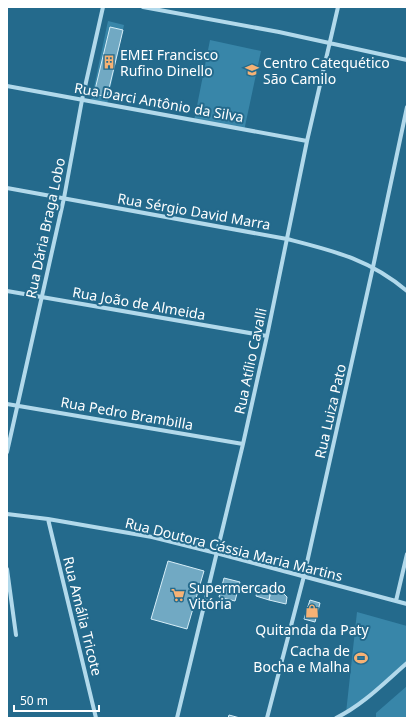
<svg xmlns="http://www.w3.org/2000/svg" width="414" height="725" font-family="'Noto Sans',sans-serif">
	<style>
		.green { fill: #3886a9 }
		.building { fill: #71a9c3; stroke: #d7eef8 }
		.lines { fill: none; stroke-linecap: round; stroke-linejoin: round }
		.street { stroke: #b2d9eb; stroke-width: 4 }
		.labels { text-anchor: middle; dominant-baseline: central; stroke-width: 4; stroke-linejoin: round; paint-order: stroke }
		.poi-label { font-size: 14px; fill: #fff; stroke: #246a8c; text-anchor: start }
		.street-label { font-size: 14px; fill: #fff; stroke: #246a8c }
	</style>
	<rect width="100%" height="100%" fill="#246a8c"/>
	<!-- green -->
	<path class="green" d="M108,21L124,25L107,104L91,101Z
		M210,40L261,51L244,131L194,121Z
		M357,612L407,626V661L363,700L346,713Z
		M407,686V718H376V713Z"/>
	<!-- building -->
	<path class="building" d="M110,27L123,30L107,97L94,94Z
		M187,537L198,539L196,547L185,545Z
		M168,561L204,571L187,629L151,619Z
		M224,578L240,582L235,601L219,597Z
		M258,587L271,590L269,600L256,596Z
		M271,590L284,594L287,597L286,604L269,600Z
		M310,600L320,603L315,622L304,619Z
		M229,715L240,718H228Z"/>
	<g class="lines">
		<!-- street -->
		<path class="street" d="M143,7L279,32L407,60
			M7,86L307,141
			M7,188L287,239C334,251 369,259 407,291
			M7,291L267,336
			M7,404L243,444
			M7,452L64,198L82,100L103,7
			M7,514L48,519L152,537L216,553L407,604
			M48,519L96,718
			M7,569L16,635
			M396,601L407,554
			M177,718L243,444L267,336L307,141L338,7
			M267,718L304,576L373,267L407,107
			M336,718C363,705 385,682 407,663"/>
	</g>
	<!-- icons -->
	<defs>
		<g id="building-bare" transform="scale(1.08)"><path d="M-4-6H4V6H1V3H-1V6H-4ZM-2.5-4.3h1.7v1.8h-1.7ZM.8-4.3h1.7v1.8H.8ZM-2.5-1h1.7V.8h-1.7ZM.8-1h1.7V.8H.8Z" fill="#f6b275" stroke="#246a8c" stroke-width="2.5" paint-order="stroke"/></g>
		<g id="school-bare" transform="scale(1.08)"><path d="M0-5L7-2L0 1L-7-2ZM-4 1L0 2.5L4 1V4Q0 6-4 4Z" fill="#f6b275" stroke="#246a8c" stroke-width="2.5" paint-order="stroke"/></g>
		<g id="supermarket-bare" transform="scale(1.08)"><path d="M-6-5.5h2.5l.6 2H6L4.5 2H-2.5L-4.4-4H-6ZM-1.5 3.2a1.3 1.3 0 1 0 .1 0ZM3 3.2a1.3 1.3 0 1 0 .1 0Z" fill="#f6b275" stroke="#246a8c" stroke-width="2.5" paint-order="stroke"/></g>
		<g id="shop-bare" transform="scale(1.08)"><path d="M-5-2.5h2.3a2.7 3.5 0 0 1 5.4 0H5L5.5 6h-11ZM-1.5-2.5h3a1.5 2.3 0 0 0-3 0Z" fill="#f6b275" stroke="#246a8c" stroke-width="2.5" paint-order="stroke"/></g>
		<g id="stadium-bare" transform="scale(1.08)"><path d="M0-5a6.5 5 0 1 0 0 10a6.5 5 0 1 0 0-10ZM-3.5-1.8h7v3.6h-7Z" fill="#f6b275" stroke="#246a8c" stroke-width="2.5" paint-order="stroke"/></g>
	</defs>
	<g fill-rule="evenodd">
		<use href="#building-bare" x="109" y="62"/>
		<use href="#school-bare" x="252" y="70"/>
		<use href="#supermarket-bare" x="178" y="595"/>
		<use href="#shop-bare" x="312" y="611"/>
		<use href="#stadium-bare" x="361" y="658"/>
	</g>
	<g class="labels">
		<!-- poi labels -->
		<g class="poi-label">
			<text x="120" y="54">EMEI Francisco<tspan x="120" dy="16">Rufino Dinello</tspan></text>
			<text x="263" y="62">Centro Catequético<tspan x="263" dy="16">São Camilo</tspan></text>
			<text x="189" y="587">Supermercado<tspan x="189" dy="16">Vitória</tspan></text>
			<text x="312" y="629" text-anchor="middle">Quitanda da Paty</text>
			<text x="350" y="650" text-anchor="end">Cacha de<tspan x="350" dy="16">Bocha e Malha</tspan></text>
		</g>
		<!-- street labels -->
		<g class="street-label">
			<text transform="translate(159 102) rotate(10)">Rua Darci Antônio da Silva</text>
			<text transform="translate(194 211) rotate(10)">Rua Sérgio David Marra</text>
			<text transform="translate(45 228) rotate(-78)">Rua Dária Braga Lobo</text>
			<text transform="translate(139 303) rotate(10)">Rua João de Almeida</text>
			<text transform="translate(250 361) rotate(-78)">Rua Atílio Cavalli</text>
			<text transform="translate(330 411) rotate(-77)">Rua Luiza Pato</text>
			<text transform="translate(127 413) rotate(10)">Rua Pedro Brambilla</text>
			<text transform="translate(234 549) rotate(14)">Rua Doutora Cássia Maria Martins</text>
			<text transform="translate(83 616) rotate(76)">Rua Amália Tricote</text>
		</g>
	</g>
	<!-- border -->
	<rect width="414" height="725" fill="none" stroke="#ffffff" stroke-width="16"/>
	<!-- scale -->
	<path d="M14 705v6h85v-6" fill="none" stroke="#ffffff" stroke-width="2"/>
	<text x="20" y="705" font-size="12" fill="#ffffff" stroke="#246a8c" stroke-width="3" paint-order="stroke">50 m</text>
</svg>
